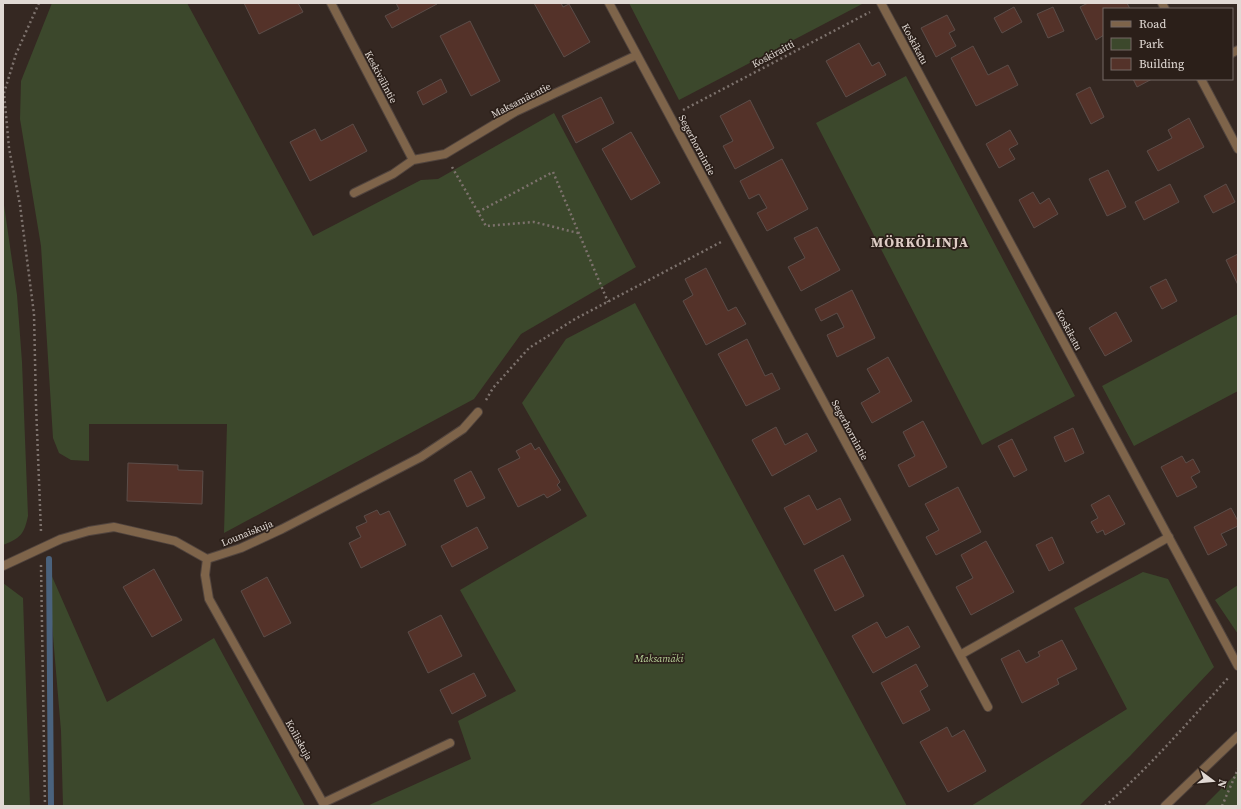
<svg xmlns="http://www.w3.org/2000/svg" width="1241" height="809" font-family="'Source Serif 4',serif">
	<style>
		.green { fill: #3c482c }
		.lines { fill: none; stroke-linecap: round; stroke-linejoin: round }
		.stream { stroke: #4a627d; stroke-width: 6 }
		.building { fill: #543229; stroke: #5c4d49 }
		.minor-casing { stroke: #51443e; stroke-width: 10 }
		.tertiary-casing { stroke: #51443e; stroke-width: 10 }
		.path { stroke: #7d726d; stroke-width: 2.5; stroke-dasharray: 2 3; stroke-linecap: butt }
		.minor { stroke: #7e644a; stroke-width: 8 }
		.tertiary { stroke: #7e644a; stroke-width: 8 }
		.labels { text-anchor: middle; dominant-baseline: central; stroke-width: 3.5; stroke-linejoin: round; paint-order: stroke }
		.street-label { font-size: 10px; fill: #e1d9d4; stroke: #2b1f19 }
		.park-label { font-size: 10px; font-style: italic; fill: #bbd59b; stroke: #2b1f19 }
		.district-label { font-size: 14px; font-weight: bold; letter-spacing: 1px; fill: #decdc5; stroke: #2b1f19 }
	</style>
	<rect width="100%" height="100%" fill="#352822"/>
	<!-- green -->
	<path class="green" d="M52,3H187L313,236L421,180L438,179L554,113L636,267L521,334L474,399L224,533L227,424H89V461L71,460L59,453L53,438L41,246L20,119L21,81Z
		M629,3H864L679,100Z
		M906,76L1075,396L982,445L816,123Z
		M3,198L17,295L22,362L28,516C24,534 21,538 3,545Z
		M635,303L907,806H367L471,759L458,721L516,691L460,590L587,516L522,403L566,339Z
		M1238,314V391L1134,446L1102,386Z
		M47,565L107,702L214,638L305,806H63L61,731Z
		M1143,572L1168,579L1214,667L1130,756L1079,806H971L1127,709L1074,608Z
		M3,583L23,598L30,806H3Z
		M1238,585V634L1215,600Z
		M1238,772V806H1204Z"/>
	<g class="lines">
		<!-- stream -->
		<path class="stream" d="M49,559L51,806"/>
	</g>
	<!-- building -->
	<path class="building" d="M244,3H298L303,12L259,34Z
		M396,3H437V4L392,28L385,16L399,9Z
		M534,3H561L563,7L569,4L590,42L564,57Z
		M1088,3H1127L1130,9H1104V35L1096,40L1080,7Z
		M1014,7L1022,22L1002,33L994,18Z
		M1053,7L1064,31L1048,38L1037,14Z
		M947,15L955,30L949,33L956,46L936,57L921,28Z
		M470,21L500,81L471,96L440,36Z
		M859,43L872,66L879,62L886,75L846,97L826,61Z
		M973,46L988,75L1008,65L1018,85L976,106L951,58Z
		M441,79L447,92L423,105L417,92Z
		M1133,79H1152L1137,87Z
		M1090,87L1104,117L1091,124L1076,94Z
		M601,97L614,123L576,143L562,116Z
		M750,100L774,148L735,169L723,146L733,141L720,116Z
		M1189,118L1204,147L1158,171L1147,151L1172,138L1168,130Z
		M353,124L367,151L310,181L290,142L315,129L321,141Z
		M1010,130L1018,144L1009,149L1015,159L999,168L986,144Z
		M631,132L660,183L631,200L602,149Z
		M782,159L808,209L767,231L757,213L767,208L759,194L749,199L740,181Z
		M1108,170L1126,207L1107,216L1089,179Z
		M1170,184L1179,202L1144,220L1135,202Z
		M1226,184L1235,202L1213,213L1204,196Z
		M1033,192L1040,204L1049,198L1058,214L1034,228L1019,200Z
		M817,227L840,270L801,291L788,267L805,258L794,238Z
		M1238,254V285L1226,260Z
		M706,268L728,311L736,307L746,324L706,345L683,301L693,295L685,279Z
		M1166,279L1177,301L1162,309L1150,287Z
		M852,290L875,338L837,357L827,335L844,327L837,313L821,321L815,309Z
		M1116,312L1132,341L1105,356L1089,328Z
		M747,339L765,376L772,373L780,389L746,406L718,354Z
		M888,357L912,401L872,423L861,403L880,392L867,369Z
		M923,421L947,467L909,487L898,465L915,456L903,432Z
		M776,427L785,445L807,433L817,451L772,476L752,440Z
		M1073,428L1084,453L1065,462L1054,437Z
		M1012,439L1027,470L1014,477L998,446Z
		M531,443L535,450L539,447L560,482L557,485L561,490L547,498L544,494L518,507L498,469L520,458L516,451Z
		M1182,456L1186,463L1193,459L1200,472L1191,477L1197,487L1177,497L1161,467Z
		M128,463L178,465V470L203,471L202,504L127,501Z
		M471,471L485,498L467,507L454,480Z
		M958,487L981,532L936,555L926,537L939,530L925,504Z
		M809,495L817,510L840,498L851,520L804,545L784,508Z
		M1109,495L1125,524L1105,535L1103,530L1097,533L1091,522L1098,518L1091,505Z
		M1231,508L1238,521V526L1221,534L1227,545L1208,555L1194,527Z
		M377,510L380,515L389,511L406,545L361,568L349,543L361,537L356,527L367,522L364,516Z
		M477,527L488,548L452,567L441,546Z
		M1052,537L1064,563L1049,571L1036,545Z
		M986,541L1014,592L971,615L956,587L973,578L961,555Z
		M843,555L864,596L835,611L814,570Z
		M154,569L182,620L152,637L123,587Z
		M267,577L291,623L264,637L241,591Z
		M441,615L462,656L428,673L408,632Z
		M877,622L886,638L908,626L920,647L873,673L852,636Z
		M1062,640L1077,669L1057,679L1059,684L1022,703L1001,659L1019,650L1026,663L1040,656L1038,652Z
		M916,664L928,686L920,691L930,710L903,724L881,683Z
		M474,673L486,696L452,714L440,690Z
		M947,727L952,737L964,730L986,771L948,792L920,742Z"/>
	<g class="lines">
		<!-- minor casing -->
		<g class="minor-casing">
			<path id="minor" d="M331,3L413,160
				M609,3L960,655L1169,537
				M881,3L1238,666
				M1162,3L1165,9
				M1232,53L1238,50
				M1201,79L1238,149
				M354,193L393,174L413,160L445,154L515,112L637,55
				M207,559L205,575L209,599L323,803L450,743
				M3,566L61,539L89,531L114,527L175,541L207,559L241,548L282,529L421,457L463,429L478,412
				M960,655L988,707"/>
		</g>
		<!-- tertiary casing -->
		<g class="tertiary-casing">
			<path id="tertiary" d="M1165,806L1238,736"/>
		</g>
		<!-- path -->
		<path class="path" d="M39,3L16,54L4,93L9,148L20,205L34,314L36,405L41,532
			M683,110L870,12
			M452,167L486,226L534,222L578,233
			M478,212L553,172L608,302
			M486,400L493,388L529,348L575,319L721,242
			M41,565L45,806
			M1105,806C1150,767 1189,721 1229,677
			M1222,806L1238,769"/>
		<!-- minor -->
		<use href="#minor" class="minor"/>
		<!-- tertiary -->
		<use href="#tertiary" class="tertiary"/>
	</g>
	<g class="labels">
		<!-- street labels -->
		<g class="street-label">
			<text transform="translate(915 44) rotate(62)">Koskikatu</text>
			<text transform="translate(773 54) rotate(-28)">Koskiraitti</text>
			<text transform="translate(381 77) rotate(62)">Keskivälintie</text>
			<text transform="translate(521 100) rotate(-27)">Maksamäentie</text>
			<text transform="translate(697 145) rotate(62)">Segerhornintie</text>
			<text transform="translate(1069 330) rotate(62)">Koskikatu</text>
			<text transform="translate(850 430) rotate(62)">Segerhornintie</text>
			<text transform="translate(247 533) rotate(-22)">Lounaiskuja</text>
			<text transform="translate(299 740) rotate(61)">Koiliskuja</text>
		</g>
		<!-- park labels -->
		<g class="park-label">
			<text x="659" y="658">Maksamäki</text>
		</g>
		<!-- district labels -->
		<g class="district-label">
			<text x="920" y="242">MÖRKÖLINJA</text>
		</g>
	</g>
	<!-- border -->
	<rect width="1241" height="809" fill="none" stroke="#e1d9d4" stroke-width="8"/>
	<!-- legend -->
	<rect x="1103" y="8" width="130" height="72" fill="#2b1f19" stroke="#746964"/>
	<rect x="1111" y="21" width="20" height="6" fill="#7e644a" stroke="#746964"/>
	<text x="1139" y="28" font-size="12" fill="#e1d9d4">Road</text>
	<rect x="1111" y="38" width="20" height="12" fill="#3c482c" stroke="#746964"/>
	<text x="1139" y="48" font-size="12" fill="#e1d9d4">Park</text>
	<rect x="1111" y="58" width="20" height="12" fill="#543229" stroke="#746964"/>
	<text x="1139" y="68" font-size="12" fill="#e1d9d4">Building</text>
	<!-- north arrow -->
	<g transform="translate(1213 781) rotate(106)" stroke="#2b1f19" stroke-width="3" paint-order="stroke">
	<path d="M0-3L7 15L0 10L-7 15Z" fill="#e1d9d4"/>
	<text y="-6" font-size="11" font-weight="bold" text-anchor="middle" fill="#e1d9d4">N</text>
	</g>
</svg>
